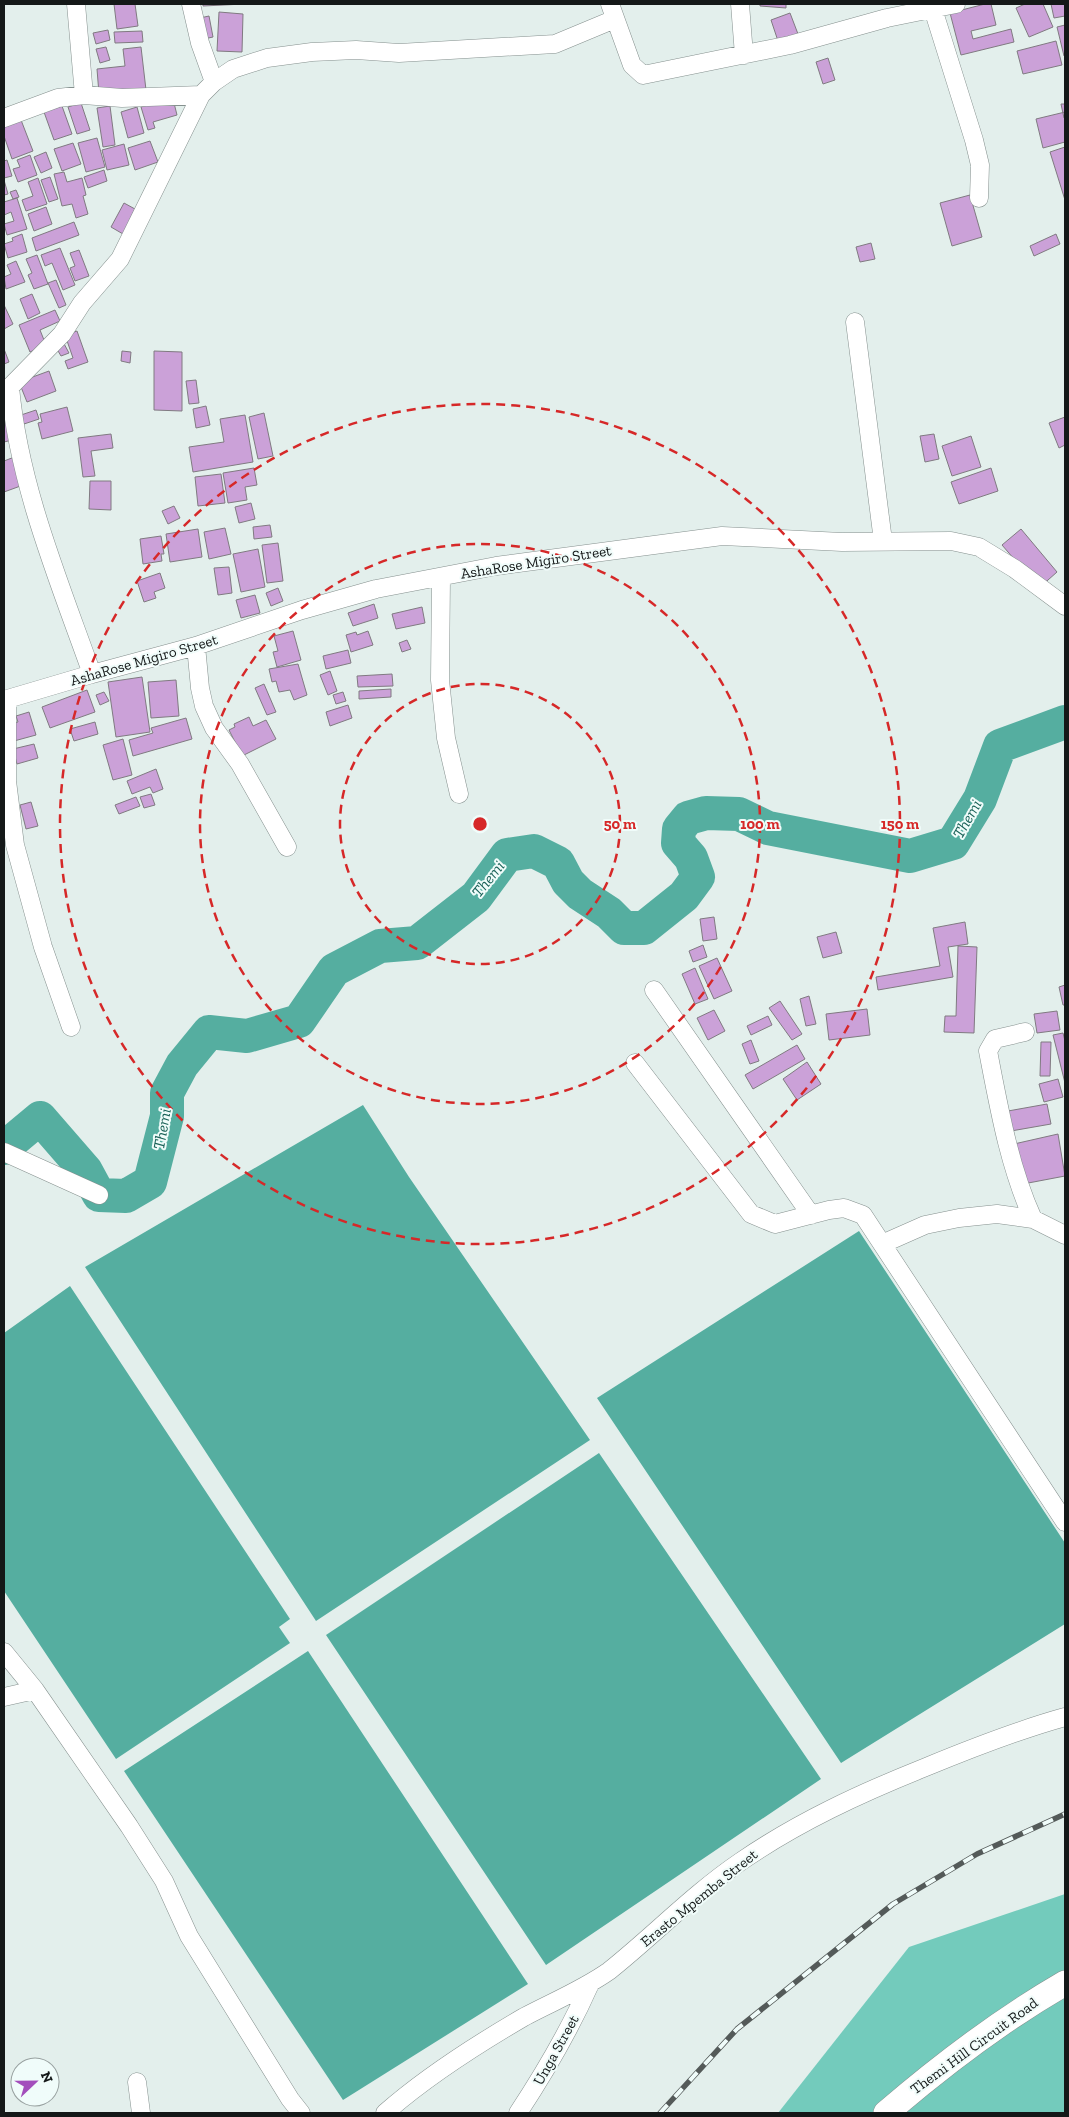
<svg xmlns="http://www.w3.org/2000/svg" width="1069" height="2117" font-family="'Zilla Slab',serif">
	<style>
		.forest { fill: #73cbbc }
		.water { fill: #55aea0 }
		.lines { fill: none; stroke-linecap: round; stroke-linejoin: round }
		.river { stroke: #55aea0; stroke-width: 34 }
		.building { fill: #cba1d8; stroke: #807a81 }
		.street-casing { stroke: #85908e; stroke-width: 19 }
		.secondary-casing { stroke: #85908e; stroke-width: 26 }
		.street { stroke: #fff; stroke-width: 18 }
		.secondary { stroke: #fff; stroke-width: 25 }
		.rail-casing { stroke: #545a59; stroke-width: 5.5 }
		.rail { stroke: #f0fcfa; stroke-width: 4; stroke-dasharray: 11; stroke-linecap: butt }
		.ring { fill: none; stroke: #d62828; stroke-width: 2.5; stroke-dasharray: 9 6 }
		.labels { text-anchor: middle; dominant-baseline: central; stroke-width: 4; stroke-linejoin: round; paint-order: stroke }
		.street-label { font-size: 15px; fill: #141818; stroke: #f0fcfa }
		.water-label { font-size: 16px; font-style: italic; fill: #1a6258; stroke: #f0fcfa }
		.centre { fill: #d62828; stroke: #f0fcfa; stroke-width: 2.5 }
		.ring-label { font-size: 15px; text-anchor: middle; font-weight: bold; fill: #d62828; stroke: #f0fcfa; stroke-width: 4; stroke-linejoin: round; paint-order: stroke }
	</style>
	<rect width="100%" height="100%" fill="#e3efec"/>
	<!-- forest -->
	<path class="forest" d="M1065,1894V2113H778L909,1947Z"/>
	<!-- water -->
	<path class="water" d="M363,1105L409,1177L590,1440L316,1621L85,1267Z
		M859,1231L1065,1543V1624L841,1763L597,1398Z
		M70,1286L290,1619L279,1627L290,1643L116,1759L4,1591V1333Z
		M599,1453L821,1779L546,1965L326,1635Z
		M308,1651L528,1984L343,2100L124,1771Z"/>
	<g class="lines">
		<!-- river -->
		<path class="river" d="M4,1148L40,1118L86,1171L99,1195L126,1196L150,1182L167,1116V1093L182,1065L209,1032L247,1036L299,1021L334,970L380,946L417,943L476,897L507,855L534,851L558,863L568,882L580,894L609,913L624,928H644L684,896L698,877L691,858L678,843L679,829L688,818L706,813L739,814L768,828L910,856L953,843L980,799L1000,746L1065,722"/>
	</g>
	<!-- building -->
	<path class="building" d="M114,4H135L138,26L117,29Z
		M203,4H244L203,6Z
		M760,4H786V8L760,6Z
		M985,4H991L996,25L971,31L973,39L1011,29L1014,42L961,55L950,13Z
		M1025,4H1043L1053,27L1029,37L1016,8Z
		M1051,4H1065V16L1054,18Z
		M219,12L243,14L242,52L217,51Z
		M790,13L798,34L778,41L771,20Z
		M209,16L213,37L204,39L200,18Z
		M1065,25V56H1064L1057,27Z
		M108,30L110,40L96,44L93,33Z
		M142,31L143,42L115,43L114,32Z
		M1056,41L1062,65L1023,74L1017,51Z
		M106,47L110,60L100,63L96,49Z
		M141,47L146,90L99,94L97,69L125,66L123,49Z
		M828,58L835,80L823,84L816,62Z
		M166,100L167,105L174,103L177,115L153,122L155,128L148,130L141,107Z
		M81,103L90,130L77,134L68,107Z
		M1061,104H1065V118H1064Z
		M62,106L72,134L54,140L44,112Z
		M110,106L115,145L103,147L97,108Z
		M137,107L144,133L128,138L121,112Z
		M1065,112V142L1043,148L1036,119Z
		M21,120L33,151L12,159L4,136V126Z
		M97,138L105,167L86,172L78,143Z
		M150,141L158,162L135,170L128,148Z
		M73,143L81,164L62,171L54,149Z
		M124,144L129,165L107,170L102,150Z
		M1065,147V200L1050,152Z
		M46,152L52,168L41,173L34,157Z
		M30,155L37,175L18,182L13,169L20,167L17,160Z
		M7,160L12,176L4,178V161Z
		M104,170L107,181L88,188L84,177Z
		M64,172L67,182L82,178L86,195L83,196L88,214L76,218L72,204L62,206L54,174Z
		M50,177L58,199L49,202L41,180Z
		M38,178L47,204L26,211L22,200L33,196L28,182Z
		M4,180L8,194L4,195Z
		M16,190L19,197L13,199L10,192Z
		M970,195L982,237L952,246L940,203Z
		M17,198L27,229L7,235L4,224L14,221L11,212L4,215V202Z
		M124,203L135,209L123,234L111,227Z
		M46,207L52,224L34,231L28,214Z
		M74,222L79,235L36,251L32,238Z
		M22,234L27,252L8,258L4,244L13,241L12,238Z
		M1056,234L1060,244L1034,256L1030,246Z
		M871,243L875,259L860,262L856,247Z
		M60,248L75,285L63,290L52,263L45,266L41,255Z
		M79,250L89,276L75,281L70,268L75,266L70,253Z
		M37,255L48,284L34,289L28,275L32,273L26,259Z
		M16,261L25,282L6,289L4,277L11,274L7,265Z
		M56,280L66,305L59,308L48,283Z
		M32,294L40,313L28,319L20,299Z
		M4,305L13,324L4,329Z
		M55,310L60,321L40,330L46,345L30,352L19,325Z
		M77,331L88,362L68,369L65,361L73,358L65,335Z
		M62,340L69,353L61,356L54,344Z
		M4,349L9,362L4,364Z
		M122,351L131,352L130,363L121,361Z
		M154,351L182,352V411L154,410Z
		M49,371L56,391L27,402L19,382Z
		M196,380L199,403L189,404L186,381Z
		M4,399L16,439L4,442Z
		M206,406L210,425L196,428L193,409Z
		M67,407L73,431L42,439L38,423L42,422L40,414Z
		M36,410L39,419L24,424L21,415Z
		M264,413L273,456L258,459L249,417Z
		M245,415L253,462L193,472L189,447L224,442L220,419Z
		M1065,417V445L1059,448L1049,423Z
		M111,434L113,448L91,451L95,476L83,477L78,438Z
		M934,434L939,459L925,462L920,436Z
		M971,436L981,467L952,476L942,446Z
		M17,456L26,484L4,492V461Z
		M254,468L257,485L245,487L247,500L228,503L223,473Z
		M991,468L998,491L959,504L951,482Z
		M221,474L225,503L198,506L195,477Z
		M90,481H111V510L89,509Z
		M251,503L255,519L239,523L235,507Z
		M174,506L180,518L168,524L162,511Z
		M270,525L272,537L254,539L253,527Z
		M225,528L231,554L209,559L204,532Z
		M198,529L202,557L170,562L166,534Z
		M1021,529L1057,572L1039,588L1002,545Z
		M161,536L164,554H161L162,561L143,564L140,539Z
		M278,543L283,581L267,583L262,545Z
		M258,549L265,587L241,592L233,554Z
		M229,567L232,593L218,595L214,568Z
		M160,573L165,588L154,592L156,598L144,602L137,581Z
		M278,588L283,601L271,606L266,593Z
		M255,595L260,613L241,618L236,600Z
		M374,604L378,618L353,626L348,613Z
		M422,607L425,623L396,629L392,614Z
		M293,631L301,660L277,667L273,652L278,651L274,636Z
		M368,631L373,645L351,652L346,635L356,632L357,635Z
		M407,640L411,649L402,652L399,643Z
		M348,650L351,663L326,669L323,656Z
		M298,664L307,695L294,700L290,690L279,692L276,681L272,682L269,669Z
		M330,671L337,691L328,695L320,675Z
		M392,674L393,686L358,687L357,676Z
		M142,677L150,732L116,737L108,682Z
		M176,680L179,716L151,718L148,682Z
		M264,684L276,712L267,715L255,688Z
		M391,689V697L359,699V691Z
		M87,690L95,712L50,728L42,707Z
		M104,692L109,701L100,705L96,695Z
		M343,692L346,701L336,704L333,695Z
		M348,705L352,718L330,726L326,712Z
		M29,712L36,735L14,741L9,724L18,722L16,716Z
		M249,717L253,726L266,720L276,739L242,756L229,730L235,727L234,724Z
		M186,718L192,739L133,756L129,740L153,733L151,728Z
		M95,722L98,734L74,741L70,729Z
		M123,739L132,775L113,780L103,745Z
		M34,744L38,758L17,764L13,749Z
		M156,769L163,789L153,793L150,787L132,794L127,781Z
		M151,794L155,805L144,808L140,797Z
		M136,797L140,806L119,814L115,805Z
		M31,802L38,826L26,829L20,805Z
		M714,917L717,939L703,941L700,919Z
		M965,922L968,944L948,947L953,977L878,990L876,977L940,966L933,928Z
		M836,932L842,953L823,958L817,937Z
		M703,945L707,957L693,962L689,951Z
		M958,946L977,947L974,1033L944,1032L945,1016H956Z
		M717,958L732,991L714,999L699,966Z
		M695,968L708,999L695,1004L682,974Z
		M1065,985V1005H1063L1059,987Z
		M809,996L816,1024L806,1026L800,999Z
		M780,1001L802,1034L792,1040L769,1008Z
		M867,1009L870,1035L829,1040L826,1014Z
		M714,1010L725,1031L708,1040L697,1018Z
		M1057,1011L1060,1030L1037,1033L1034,1014Z
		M768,1016L772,1025L751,1035L747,1026Z
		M1063,1033L1065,1041V1083L1053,1035Z
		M751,1040L759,1061L750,1064L742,1044Z
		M1041,1042H1051L1050,1076H1040Z
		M797,1045L805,1059L753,1089L745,1075Z
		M807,1062L821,1084L797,1100L783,1079Z
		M1058,1079L1063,1097L1044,1102L1039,1084Z
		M1047,1104L1051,1124L1011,1131L1008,1111Z
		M1058,1134L1065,1176L1023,1184L1014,1144Z"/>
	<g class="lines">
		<!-- street casing -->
		<g class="street-casing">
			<path id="street" d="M76,4L84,95
				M191,4L200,43L214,82
				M610,4L632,65L643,75L790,45L887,18L956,4
				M740,4L744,55
				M933,9L974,140L980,165L979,198
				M4,118L58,98L84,95L122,98L201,95
				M855,322L883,541
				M441,577L440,680L446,738L459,794
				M196,646L200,688L204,706L214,728L240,764L287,847
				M92,674C59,581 19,486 10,387L62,334L82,303L120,259L201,95L214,82L233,69L267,58L312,52L356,50L399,53L555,44L615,19
				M4,700L92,674L196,646L302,610L376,589L496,566L722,536L842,542L951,541L979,547L1015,569L1065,606
				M7,700V781L15,845L43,947L71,1027
				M654,990L811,1215
				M1025,1032L995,1039L988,1051C999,1108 1009,1166 1033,1219
				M635,1063L751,1214L775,1224L829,1210L844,1208L863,1215L1065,1522
				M4,1152L99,1195
				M882,1244L925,1225L959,1218L997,1214L1033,1219L1065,1235
				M4,1652L35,1690L129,1826L164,1881L189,1936L290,2099L301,2113
				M4,1697L35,1690
				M137,2082L141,2113
				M385,2113C427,2076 476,2045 524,2017C552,2002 582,1990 609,1971C653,1936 693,1894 740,1862C798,1822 861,1793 926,1767C972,1748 1018,1730 1065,1717
				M518,2113C545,2072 570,2029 590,1984"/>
		</g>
		<!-- secondary casing -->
		<g class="secondary-casing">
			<path id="secondary" d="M886,2113C942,2065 1001,2020 1065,1983"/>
		</g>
		<!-- street -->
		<use href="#street" class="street"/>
		<!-- secondary -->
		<use href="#secondary" class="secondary"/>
		<!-- rail casing -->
		<g class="rail-casing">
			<path id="rail" d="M660,2113L737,2029L893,1904L977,1854L1065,1814"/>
		</g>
		<!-- rail -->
		<use href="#rail" class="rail"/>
	</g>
	<!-- distance rings -->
	<g class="ring">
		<circle cx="480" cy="824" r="140"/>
		<circle cx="480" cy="824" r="280"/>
		<circle cx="480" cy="824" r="420"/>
	</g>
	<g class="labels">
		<!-- street labels -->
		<g class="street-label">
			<text transform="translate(536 562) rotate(-9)">AshaRose Migiro Street</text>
			<text transform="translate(144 660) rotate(-16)">AshaRose Migiro Street</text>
			<text transform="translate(699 1898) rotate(-39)">Erasto Mpemba Street</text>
			<text transform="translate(974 2046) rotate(-36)">Themi Hill Circuit Road</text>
			<text transform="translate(556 2050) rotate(-61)">Unga Street</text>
		</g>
		<!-- water labels -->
		<g class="water-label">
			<text transform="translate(967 819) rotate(-60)">Themi</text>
			<text transform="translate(488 879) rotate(-51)">Themi</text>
			<text transform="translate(162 1129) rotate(-80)">Themi</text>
		</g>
	</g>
	<circle cx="480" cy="824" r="8" class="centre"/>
	<g class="ring-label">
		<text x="620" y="829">50 m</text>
		<text x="760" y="829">100 m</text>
		<text x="900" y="829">150 m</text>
	</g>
	<!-- border -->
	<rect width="1069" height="2117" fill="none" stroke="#141818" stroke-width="10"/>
	<!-- north arrow -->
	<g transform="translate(35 2082) rotate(68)"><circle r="24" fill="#f0fcfa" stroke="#98a1a0"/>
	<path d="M0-4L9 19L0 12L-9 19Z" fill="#a34ebc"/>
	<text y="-8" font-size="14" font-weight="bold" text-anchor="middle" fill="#141818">N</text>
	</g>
</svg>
